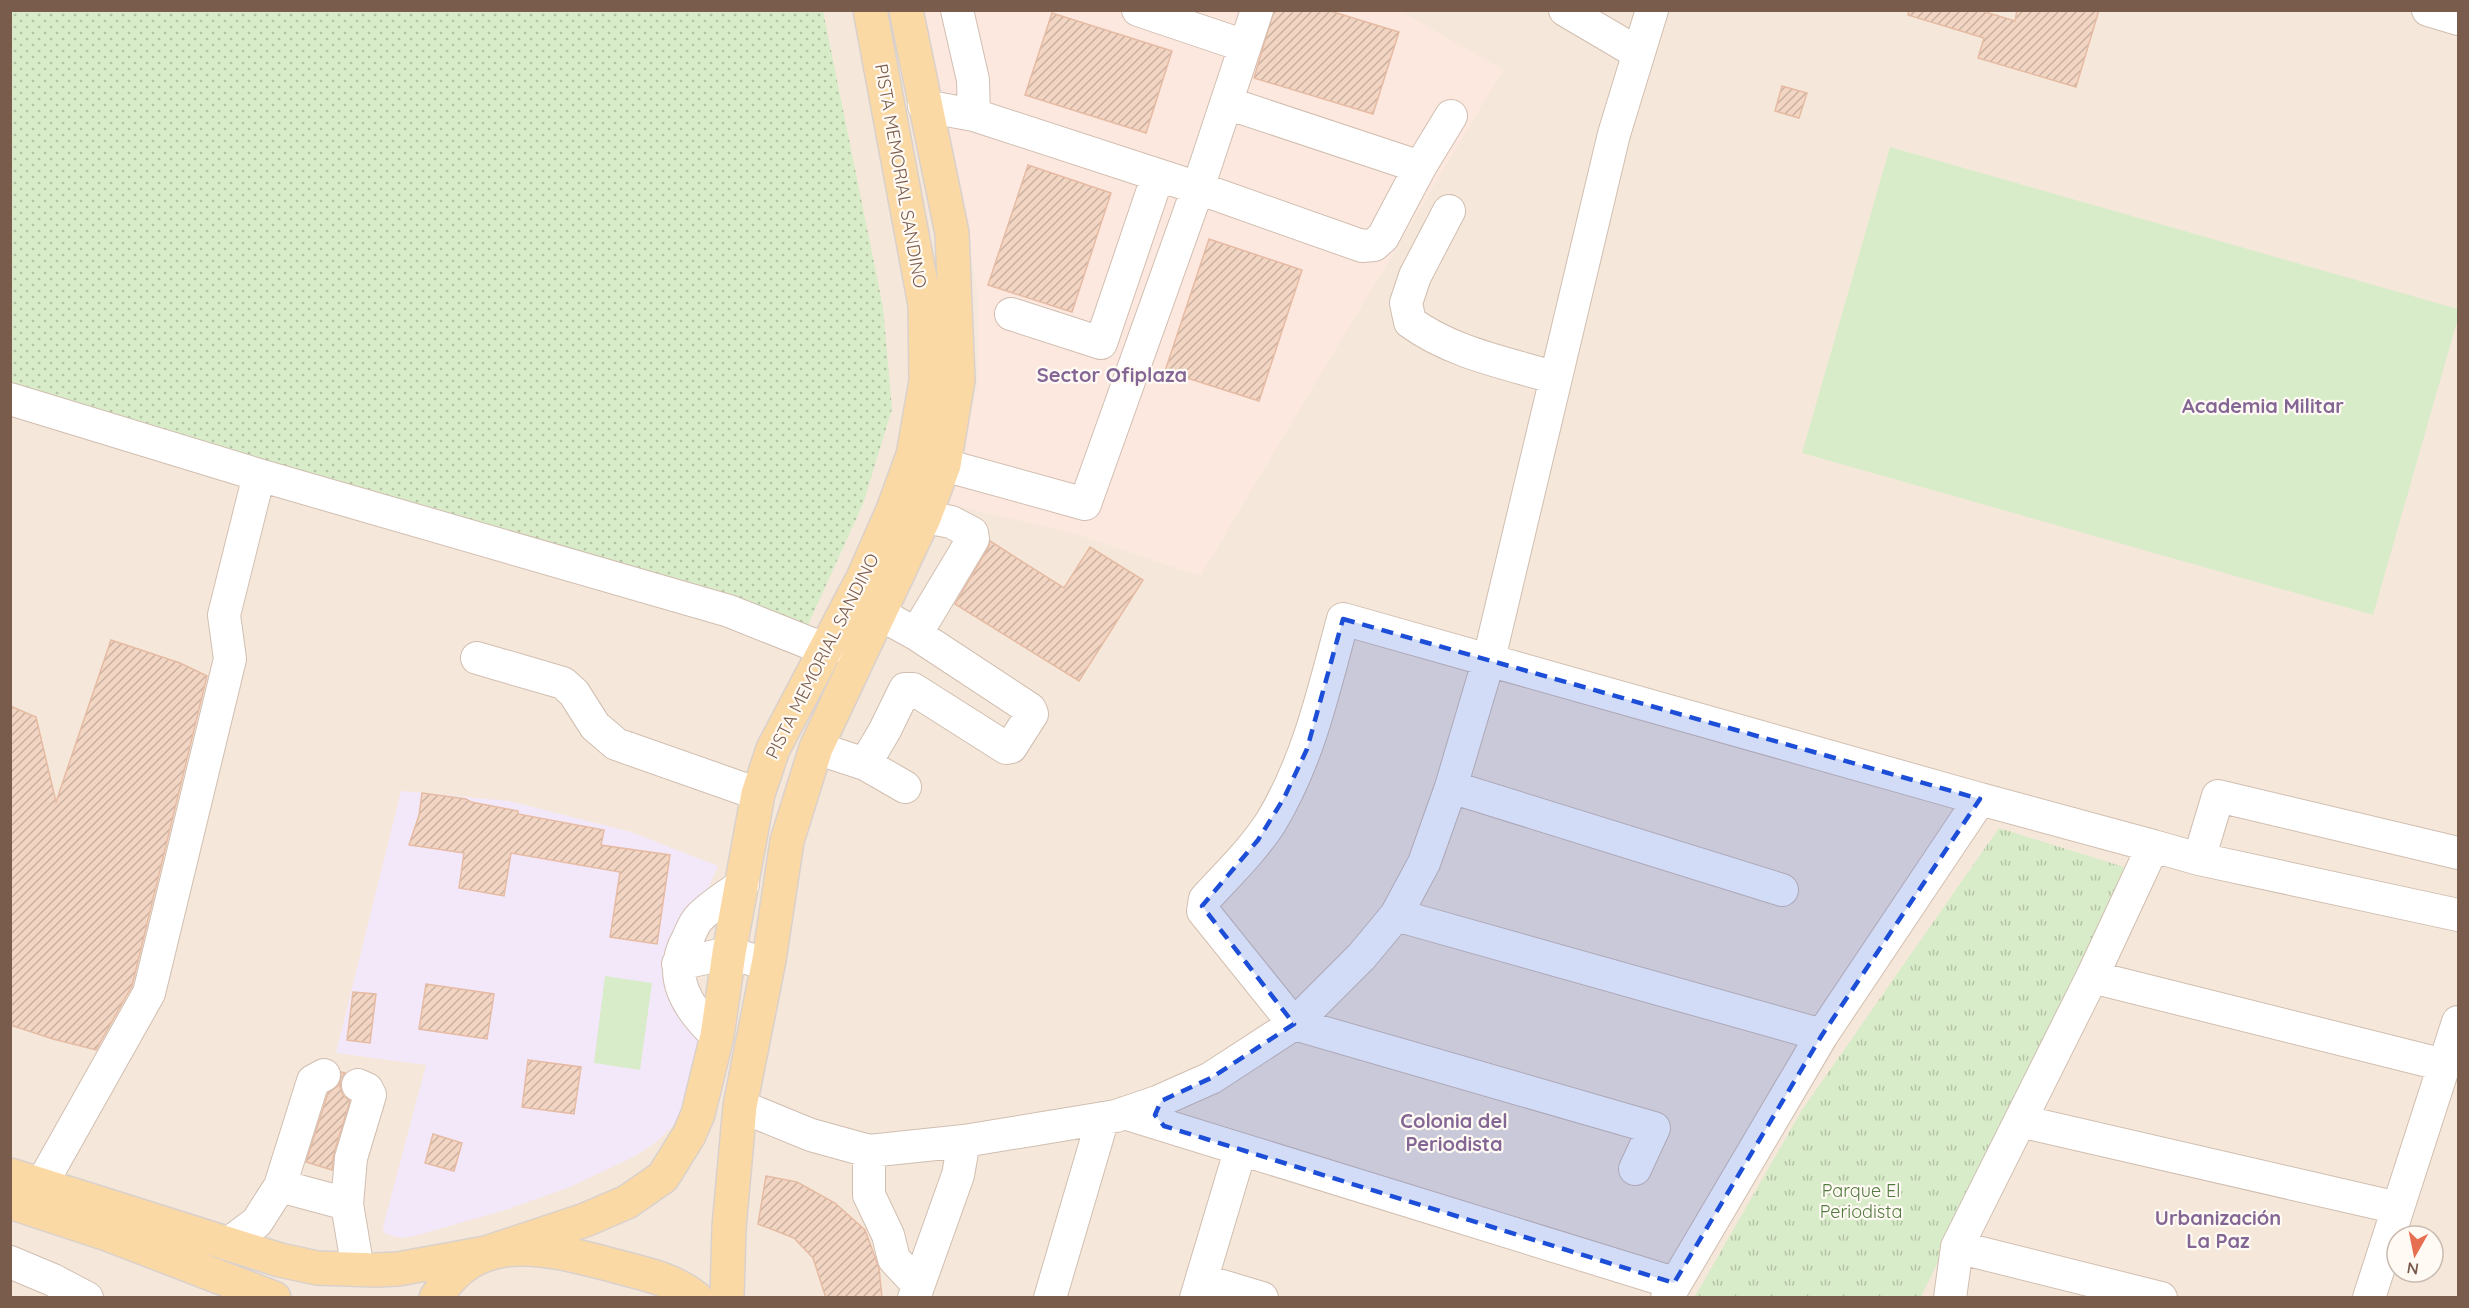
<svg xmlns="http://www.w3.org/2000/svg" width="2469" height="1308" font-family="Quicksand,sans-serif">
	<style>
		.residential { fill: #f5e8da; fill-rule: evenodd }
		.commercial { fill: #fde8e0 }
		.education { fill: #f3e8fa }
		.grass { fill: url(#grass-dots) }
		.park { fill: url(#park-tufts) }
		.garden { fill: #d8ecc9 }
		.building { fill: url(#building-hatch); stroke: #e6bba3; stroke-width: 1.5 }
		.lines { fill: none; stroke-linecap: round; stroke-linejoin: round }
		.minor-casing { stroke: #d1beb0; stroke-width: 34 }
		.major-casing { stroke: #dad1cd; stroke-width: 36 }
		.minor { stroke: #fff; stroke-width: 32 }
		.major { stroke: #fbd9a5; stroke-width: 33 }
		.marked { fill: #1d4ed8; fill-opacity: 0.2; stroke: #1d4ed8; stroke-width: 4.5; stroke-dasharray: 12 8; stroke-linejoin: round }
		.labels { text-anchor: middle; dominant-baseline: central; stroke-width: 4.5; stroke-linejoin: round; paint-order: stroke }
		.street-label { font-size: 18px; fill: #7a5c4d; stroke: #fffaf3 }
		.park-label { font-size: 18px; fill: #537a41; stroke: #fffaf3 }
		.neighbourhood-label { font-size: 20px; font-weight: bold; fill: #846695; stroke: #fffaf3 }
	</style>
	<defs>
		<pattern id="grass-dots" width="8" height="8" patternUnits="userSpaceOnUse" patternTransform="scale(1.5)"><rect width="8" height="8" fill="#d8ecc9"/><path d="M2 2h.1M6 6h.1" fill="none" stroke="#b4c2a5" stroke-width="1.8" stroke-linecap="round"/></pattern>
		<pattern id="park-tufts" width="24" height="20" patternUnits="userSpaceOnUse" patternTransform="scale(1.5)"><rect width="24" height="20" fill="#d8ecc9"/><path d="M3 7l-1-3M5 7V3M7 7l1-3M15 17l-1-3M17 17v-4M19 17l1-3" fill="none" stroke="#b4c2a5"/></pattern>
		<pattern id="building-hatch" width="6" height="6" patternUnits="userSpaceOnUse" patternTransform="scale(1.5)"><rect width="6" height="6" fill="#f3d5c3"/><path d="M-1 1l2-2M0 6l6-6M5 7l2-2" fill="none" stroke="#cab0a1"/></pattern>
	</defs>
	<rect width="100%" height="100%" fill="#fdf6ec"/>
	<!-- residential -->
	<path class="residential" d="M10,11H2458V1297H11ZM2397,1236H2433V1272H2397Z"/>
	<!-- commercial -->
	<path class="commercial" d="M921,11H1400L1503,70L1200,576L1076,534L949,504L978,383V293L948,127L935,79Z"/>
	<!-- education -->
	<path class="education" d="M401,791L509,801L631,832L718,866L700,907L681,1006L700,1044L680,1119L655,1143L635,1156L570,1187L505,1210L415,1236L400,1238L386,1234L383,1231L384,1223L426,1065L336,1053Z"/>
	<!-- grass -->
	<path class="grass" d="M10,11H823L883,307L892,409L863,504L807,627L11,386Z"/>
	<!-- park -->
	<path class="park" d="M1999,828L2127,868L1921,1297L1694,1298L1802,1110Z"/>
	<!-- garden -->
	<path class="garden" d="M1890,147L2458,309V318L2373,615L1802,453Z
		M605,976L652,983L640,1070L594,1063Z"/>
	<!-- building -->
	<path class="building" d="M1274,10H1327L1399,32L1373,114L1254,78Z
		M1909,10H1979L2015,21L2017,10H2099L2076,87L1978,58L1984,38L1908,15Z
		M1052,13L1172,51L1146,133L1025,95Z
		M1782,86L1807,93L1799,118L1775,111Z
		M1028,165L1111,193L1072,312L988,285Z
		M1209,239L1302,270L1259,401L1165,371Z
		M990,541L1064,588L1090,547L1143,580L1079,681L955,604L988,548Z
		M111,640L180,663L207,676L132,986L96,1050L53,1039L10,1025V706L36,717L56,802Z
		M422,793L466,799L471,802L518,811V814L604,830L601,845L670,855L657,944L610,937L620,872L511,853L504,896L459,888L464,853L409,845L419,815Z
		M426,984L494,994L487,1039L419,1029Z
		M353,992L376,994L370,1043L347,1040Z
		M528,1060L581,1067L574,1114L522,1107Z
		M341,1072L345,1073L341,1078L340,1087L343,1095L350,1101L334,1153L332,1170L306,1162L328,1093L339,1085Z
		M433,1134L462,1143L454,1171L425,1163Z
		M766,1176L797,1182L835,1203L865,1230L879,1268L882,1298H826L813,1258L794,1238L758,1224Z"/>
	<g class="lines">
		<!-- minor casing -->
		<g class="minor-casing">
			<path id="minor" d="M957,10L973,80L974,115
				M1138,10L1245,46
				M1565,10L1638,53
				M2428,10L2458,19
				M1227,103L1420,167
				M924,106L974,115L1198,188L1362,246L1374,245L1383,237L1420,167L1451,116
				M1449,211L1415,276L1406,303L1410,322C1452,353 1507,363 1556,378
				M1011,314L1101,343L1158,175
				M10,399L259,475L729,611L827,650
				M944,465L1085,504L1198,188L1257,10
				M900,512L951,522L972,533L973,539L916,634
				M477,658L563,683L574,693L595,726L616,744L758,794
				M816,748L865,764L905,787
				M865,764L885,730L905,689H913L1006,748L1011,747L1032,714L1030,709L916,634L878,613
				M1451,787L1782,890
				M1980,799L2153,846
				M2199,859L2218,796L2458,853
				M1396,915L1822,1035
				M678,964L729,953L767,964
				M2092,977L2444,1065
				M717,1036C688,1009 666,977 688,938C691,932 694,923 699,918C711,905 729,895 743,884
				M740,1106L811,1135L869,1151L964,1141L1116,1116L1157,1102L1211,1078L1294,1024L1362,956L1396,915L1424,863L1451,787L1489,659L1614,134L1652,10
				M1124,1113L1674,1283
				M2020,1121L2398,1208
				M869,1151V1195L888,1235L894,1259L918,1285
				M1635,1169L1654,1128L1294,1024L1203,911L1205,899C1228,874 1253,850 1271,822C1309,759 1324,689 1343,619L1980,799L1822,1035L1667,1298
				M41,1185L149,993L230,659L224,615L259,475
				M280,1186L347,1204
				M228,1244L257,1222L280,1186L313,1081L324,1075
				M1957,1247L2161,1298
				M10,1262L53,1280L87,1298
				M358,1270L347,1204L351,1158L370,1095L367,1089L358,1085
				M1202,1280L1262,1298
				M914,1298L958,1175L964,1141
				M1050,1298L1103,1118
				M1196,1298L1240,1151
				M1950,1298L1957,1247L2092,977L2153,846L2199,859L2458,915
				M2369,1298L2458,1022"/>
		</g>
		<!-- major casing -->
		<g class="major-casing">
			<path id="major" d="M10,1175L280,1260L317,1268L376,1270L398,1269L486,1253L585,1220L627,1202L663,1177L689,1135L698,1114L717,1036L729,953L758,794L773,749L863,578L893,510L913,455L926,381L925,305L870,10
				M10,1202L107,1234L274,1298
				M436,1298C478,1227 550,1249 615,1266C642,1273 673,1279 696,1298
				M727,1298L729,1227L740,1106L769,960L787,841L816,748L924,518L944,465L958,380L952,233L906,10"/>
		</g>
		<!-- minor -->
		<use href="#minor" class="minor"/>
		<!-- major -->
		<use href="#major" class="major"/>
	</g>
	<!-- marked area -->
	<path class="marked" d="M1343,619L1980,799L1822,1035L1674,1283L1164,1126L1155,1115L1161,1101L1211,1078L1294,1024L1202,906L1258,840L1284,798L1307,749Z"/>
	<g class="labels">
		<!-- street labels -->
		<g class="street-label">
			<text transform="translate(901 176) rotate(80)">PISTA MEMORIAL SANDINO</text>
			<text transform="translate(822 656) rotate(-63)">PISTA MEMORIAL SANDINO</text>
		</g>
		<!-- park labels -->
		<g class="park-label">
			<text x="1861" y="1190">Parque El<tspan x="1861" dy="21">Periodista</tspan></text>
		</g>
		<!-- neighbourhood labels -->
		<g class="neighbourhood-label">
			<text x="1112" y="374">Sector Ofiplaza</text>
			<text x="2263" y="405">Academia Militar</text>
			<text x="1454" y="1120">Colonia del<tspan x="1454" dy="23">Periodista</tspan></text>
			<text x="2218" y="1217">Urbanización<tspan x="2218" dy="23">La Paz</tspan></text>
		</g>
	</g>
	<!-- border -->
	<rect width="2469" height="1308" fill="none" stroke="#7a5c4d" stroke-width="24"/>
	<!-- north arrow -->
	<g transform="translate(2415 1254) rotate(189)"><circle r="28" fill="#fffaf3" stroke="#cabbb1" stroke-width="1.5"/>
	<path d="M0-4.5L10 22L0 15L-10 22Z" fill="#e76f51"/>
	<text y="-9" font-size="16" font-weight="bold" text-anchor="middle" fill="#7a5c4d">N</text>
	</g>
</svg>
